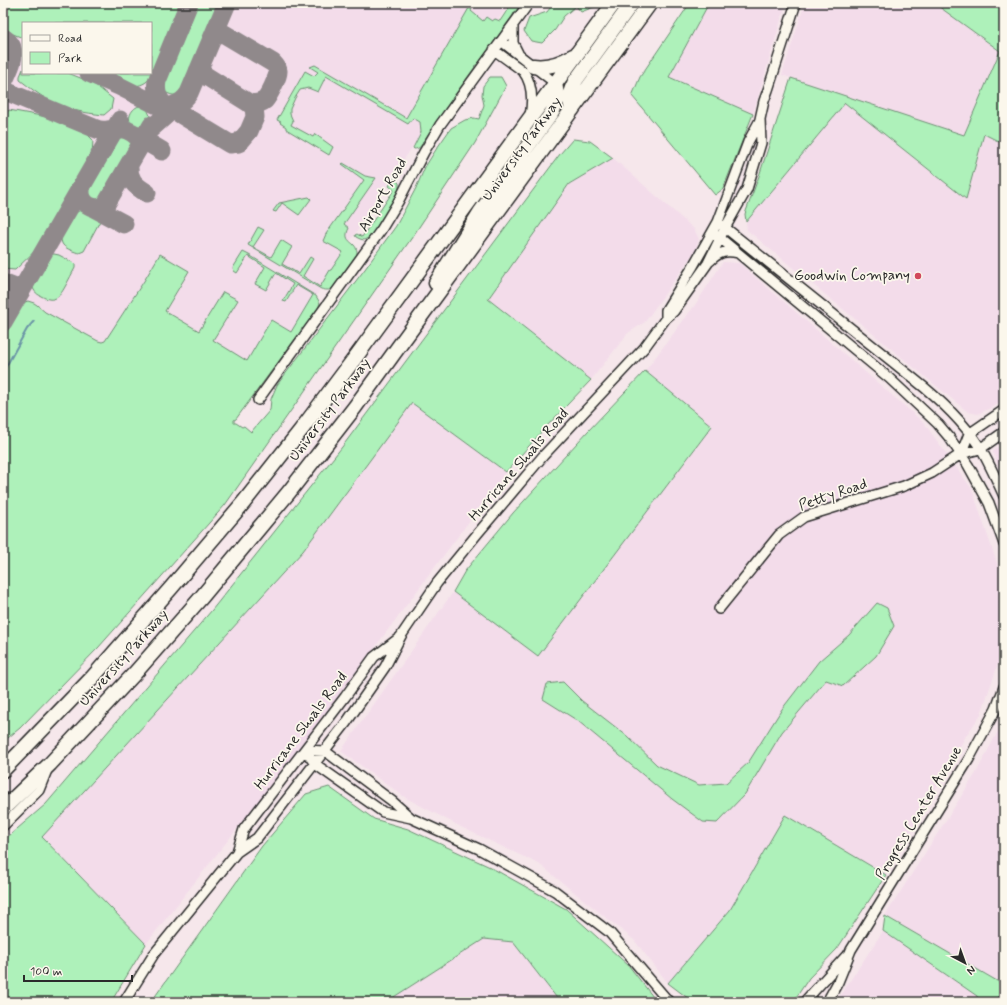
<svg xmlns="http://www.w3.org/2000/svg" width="1007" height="1005" font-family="Mynerve,sans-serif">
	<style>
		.built { fill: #f3dcea; fill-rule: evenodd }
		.green { fill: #aef1ba; stroke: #6c8e72 }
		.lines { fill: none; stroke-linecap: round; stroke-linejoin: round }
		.stream { stroke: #6b95a6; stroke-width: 2 }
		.taxiway { stroke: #90898b; stroke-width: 19 }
		.minor-casing { stroke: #2b2b2b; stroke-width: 12 }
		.highway-casing { stroke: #2b2b2b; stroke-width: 17 }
		.minor { stroke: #fbf7ec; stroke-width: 9 }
		.highway { stroke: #fbf7ec; stroke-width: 14 }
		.poi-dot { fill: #d1495b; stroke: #fbf7ec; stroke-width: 1.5 }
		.labels { text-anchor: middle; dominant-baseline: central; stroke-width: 3.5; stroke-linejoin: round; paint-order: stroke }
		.street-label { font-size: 15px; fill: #2b2b2b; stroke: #fbf7ec }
		.poi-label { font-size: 15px; fill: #2b2b2b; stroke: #fbf7ec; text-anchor: end }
	</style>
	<rect width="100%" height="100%" fill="#f6e7eb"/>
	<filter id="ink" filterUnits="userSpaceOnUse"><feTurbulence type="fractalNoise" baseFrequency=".025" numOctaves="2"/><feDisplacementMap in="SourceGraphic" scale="8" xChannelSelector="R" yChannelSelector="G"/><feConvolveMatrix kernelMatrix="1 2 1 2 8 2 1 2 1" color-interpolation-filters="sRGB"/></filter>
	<g filter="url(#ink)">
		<!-- built -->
		<path class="built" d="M3,3H511L491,28L331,270L306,314L3,687ZM23,23H151V73H23Z
			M709,3H786L753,114L669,77Z
			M805,3H934L1000,51L964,135L782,75Z
			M845,103L965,198L984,134L1004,144V401L978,414L968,412L747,230L746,222Z
			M613,158L694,229L699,239L695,251L645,322L628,333L591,380L488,299L569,184Z
			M723,262L739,263L924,423L972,489L999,569L1000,658L981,714L966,736L886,875L785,815L730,910L668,983L634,940L539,864L463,828L406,798L341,751L453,592L538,656L712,426L645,371L695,305Z
			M412,403L506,472L343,690L240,825L146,944L42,837L303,551Z
			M1004,440V479L993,452Z
			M1004,720V985L885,916L976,773Z
			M883,931L977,996L978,1002H836Z
			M484,939L513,942L560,1002H386Z"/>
		<!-- green -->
		<path class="green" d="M3,3H183L152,75C148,82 143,85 135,86L106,73H151V23H23V38L3,30Z
			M196,3H220L184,89C177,96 174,97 165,92L163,87V80Z
			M512,3H522L515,12H514L513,15L478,64L474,66L475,67L449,103L425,139L422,142L423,143C421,146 419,149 414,149L413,148L421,132L420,122L413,118L408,124L326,76L318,92L308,88L300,90L295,98L290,109V114L293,121L291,125L313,137L315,134L333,147L329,155L286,129V127L280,123L281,122L277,120L305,71L314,76L318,72L310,67L315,65L406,118L469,8L472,9L471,11L483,21L486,17L492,21L495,19L500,21Z
			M554,3H598L594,7L581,12L576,6L564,16L555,30L542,43L531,41L524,31L529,18L547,12Z
			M690,3H709L669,77L753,114L723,189L715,195L632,96L640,77Z
			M934,3H989L1004,9V144L984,134L966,199L845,103L746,222L745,214L759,176L791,78L964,135L1000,51Z
			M23,69V73H68L93,83L113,99L111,109L104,115C85,113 65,110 48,100C38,94 29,87 20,80V76Z
			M490,77H501L506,86L475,143L413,236L225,505L98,648L20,728L3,742V335L22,303L28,301L34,303L37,305L45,312L98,341L102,342L105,341L144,281L160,254L189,271L165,311L199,331L223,292L238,300L213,340L247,361L271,320L291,332L313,295L296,285L286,302L283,301L293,284L276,273L266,290L255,284L265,267L248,256L237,273L234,271L233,268L243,252L249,255L316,296L320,303L318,308L304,328L301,329V331L236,419L234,420V423H236L242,427L244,426L251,432L270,410L271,399L277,385L365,269L396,226L416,188L425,167L437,148L451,128L465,120L474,118L479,119L484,105L482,95L483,86Z
			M139,106C146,106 148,110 150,116L144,126L135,127C125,122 130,109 139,106Z
			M9,110L47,117L85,132L93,140L92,155L40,246L15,270L3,269V117Z
			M124,137C131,137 131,142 132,147L101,200C92,204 85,199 88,189L116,141L120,138Z
			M573,139L590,141L613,158L569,184L488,299L591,380L544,429L506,472L412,403L303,551L42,837L146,944L111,1002H3V841L46,804L212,610L342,447L560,154Z
			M343,163L365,176L376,178L344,224L349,228C341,244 358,240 357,254L333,288C329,291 325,290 321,289L248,245L258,227L264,230L253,247L271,257L281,240L292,247L282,264L299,274L310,257L313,259L303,276L320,287L330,270H331L343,252L323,241L326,234L364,180L342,164Z
			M394,178L399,183V189L390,206L370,237L364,240L360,239L356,237L355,235L357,234L362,237L394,190L389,186Z
			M309,197L311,199L299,215L282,203L276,212L273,211L279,203Z
			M82,210L85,211L99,220L100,221L84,251L79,253C75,252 66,249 63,245C61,243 61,238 61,235C66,226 71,212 82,210Z
			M51,254H54L59,255L74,263L75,264V268C72,274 69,279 66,285C60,296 55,304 41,296C36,294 33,290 32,284L48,256Z
			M645,371L712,426L538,656L453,592L465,571L513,513L588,431Z
			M877,603L887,608L894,626L876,656L843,686L826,680L782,732L745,794L717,823L703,822L672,799L578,721L543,699L547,684L563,682L582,701L627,736L657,765L699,785L726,783L748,763L782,709L819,661L849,635Z
			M329,787L374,819L408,829L490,867L566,909L629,966L657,1002H560L513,942L484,939L386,1002H151L262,846L306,794Z
			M785,815L886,875L837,949L809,978L793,1002H693L668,983L730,910Z
			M885,916L1004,985V1002H978L977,996L883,931Z"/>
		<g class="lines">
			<!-- stream -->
			<path class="stream" d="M3,372L27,329L34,321"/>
			<!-- taxiway -->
			<path class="taxiway" d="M198,71L249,103C254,104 260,104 265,100C268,97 279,76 278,71C278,68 275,65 273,63L216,29
				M89,73L119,86L157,105C171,108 181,105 189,93L227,3
				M3,83C7,73 16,59 12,48C11,43 7,41 4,38
				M3,90L94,128C98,130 102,131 107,130C113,129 118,127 123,129C133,131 134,137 145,134L181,102
				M163,106L177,112L230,144L239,143L249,131L255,117L254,107L249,103
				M167,108C158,100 155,92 157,81L189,3
				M135,135L162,151
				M129,165C128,180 135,186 147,193
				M81,188C81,189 81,194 81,194C83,206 97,212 106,204L152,125
				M94,208L124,224
				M3,283L21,290
				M3,322L120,120"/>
			<!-- minor casing -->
			<g class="minor-casing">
				<path id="minor" d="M513,25V43L518,53
					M501,41L555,83
					M494,50L523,71C533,84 533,100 530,116
					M718,222L914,379C938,398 962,420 979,446C989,462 996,479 1004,496
					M713,233L720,238L889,378L938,424L949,437L968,465L989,503L1004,544
					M710,261C719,252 726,250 738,253
					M666,318V310L692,268L718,222L748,142L760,120
					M258,400L381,230L398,202L424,152L440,125L529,3
					M961,454L969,434L1004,410
					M719,609L779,535L804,517L904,486L932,473L961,454L980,449L1004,432
					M305,750L315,764L383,812L411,818L479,849L555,891L609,932L669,1002
					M305,750L325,751L392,801L410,817
					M3,826L39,790L47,770
					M237,852L244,829L345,697L374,657L399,638
					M124,1002L154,954L237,852L257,838L346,723L385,667L401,636L437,583L478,533L543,456L644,348L666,318L674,311L708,263L725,228L747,189L761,143L760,119L764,101L768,90L796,3
					M804,1002L846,956
					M827,1002L838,982L851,950L969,759L996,709L1004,687"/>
			</g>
			<!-- highway casing -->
			<g class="highway-casing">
				<path id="highway" d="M533,66C548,68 560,64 573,56
					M572,110C568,97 569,92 576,80L632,3
					M436,283L481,211L551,114C558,102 558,98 555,83
					M3,770L92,678L171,588L244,502L301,430L355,358L614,3
					M3,809L50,764L135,673L200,599L289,492L355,407L402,342L650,3"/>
			</g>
			<!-- minor -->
			<use href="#minor" class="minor"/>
			<!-- highway -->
			<use href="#highway" class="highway"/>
		</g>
	</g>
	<!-- markers -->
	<circle class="poi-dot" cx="918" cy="276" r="4"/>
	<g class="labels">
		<!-- street labels -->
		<g class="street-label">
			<text transform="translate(522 149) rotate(-54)">University Parkway</text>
			<text transform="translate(383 195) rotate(-60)">Airport Road</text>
			<text transform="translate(330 410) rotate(-53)">University Parkway</text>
			<text transform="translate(519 465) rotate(-49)">Hurricane Shoals Road</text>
			<text transform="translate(833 495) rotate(-19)">Petty Road</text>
			<text transform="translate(124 658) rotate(-48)">University Parkway</text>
			<text transform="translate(301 731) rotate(-53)">Hurricane Shoals Road</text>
			<text transform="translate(919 813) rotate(-59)">Progress Center Avenue</text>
		</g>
		<!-- poi labels -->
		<g class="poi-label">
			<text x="910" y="276">Goodwin Company</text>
		</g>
	</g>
	<!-- margin -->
	<rect width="1007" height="1005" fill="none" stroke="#fbf7ec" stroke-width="16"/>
	<rect x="8" y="8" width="991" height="989" fill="none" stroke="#2b2b2b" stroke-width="1.5" filter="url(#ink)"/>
	<!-- legend -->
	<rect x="22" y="22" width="130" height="52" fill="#fbf7ec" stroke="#a8a59f"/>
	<rect x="30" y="35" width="20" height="6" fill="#fbf7ec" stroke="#a8a59f"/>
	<text x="58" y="42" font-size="12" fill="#2b2b2b">Road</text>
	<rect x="30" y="52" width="20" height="12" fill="#aef1ba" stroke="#a8a59f"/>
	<text x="58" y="62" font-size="12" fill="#2b2b2b">Park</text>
	<!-- north arrow -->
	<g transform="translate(965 963) rotate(139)" stroke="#fbf7ec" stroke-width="3" paint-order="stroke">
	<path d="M0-3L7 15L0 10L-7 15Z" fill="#2b2b2b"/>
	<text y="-6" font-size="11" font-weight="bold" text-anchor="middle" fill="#2b2b2b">N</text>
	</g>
	<!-- scale -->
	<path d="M24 975v6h108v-6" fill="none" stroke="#2b2b2b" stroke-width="2"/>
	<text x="30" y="975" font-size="12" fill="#2b2b2b" stroke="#fbf7ec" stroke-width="3" paint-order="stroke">100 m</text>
</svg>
